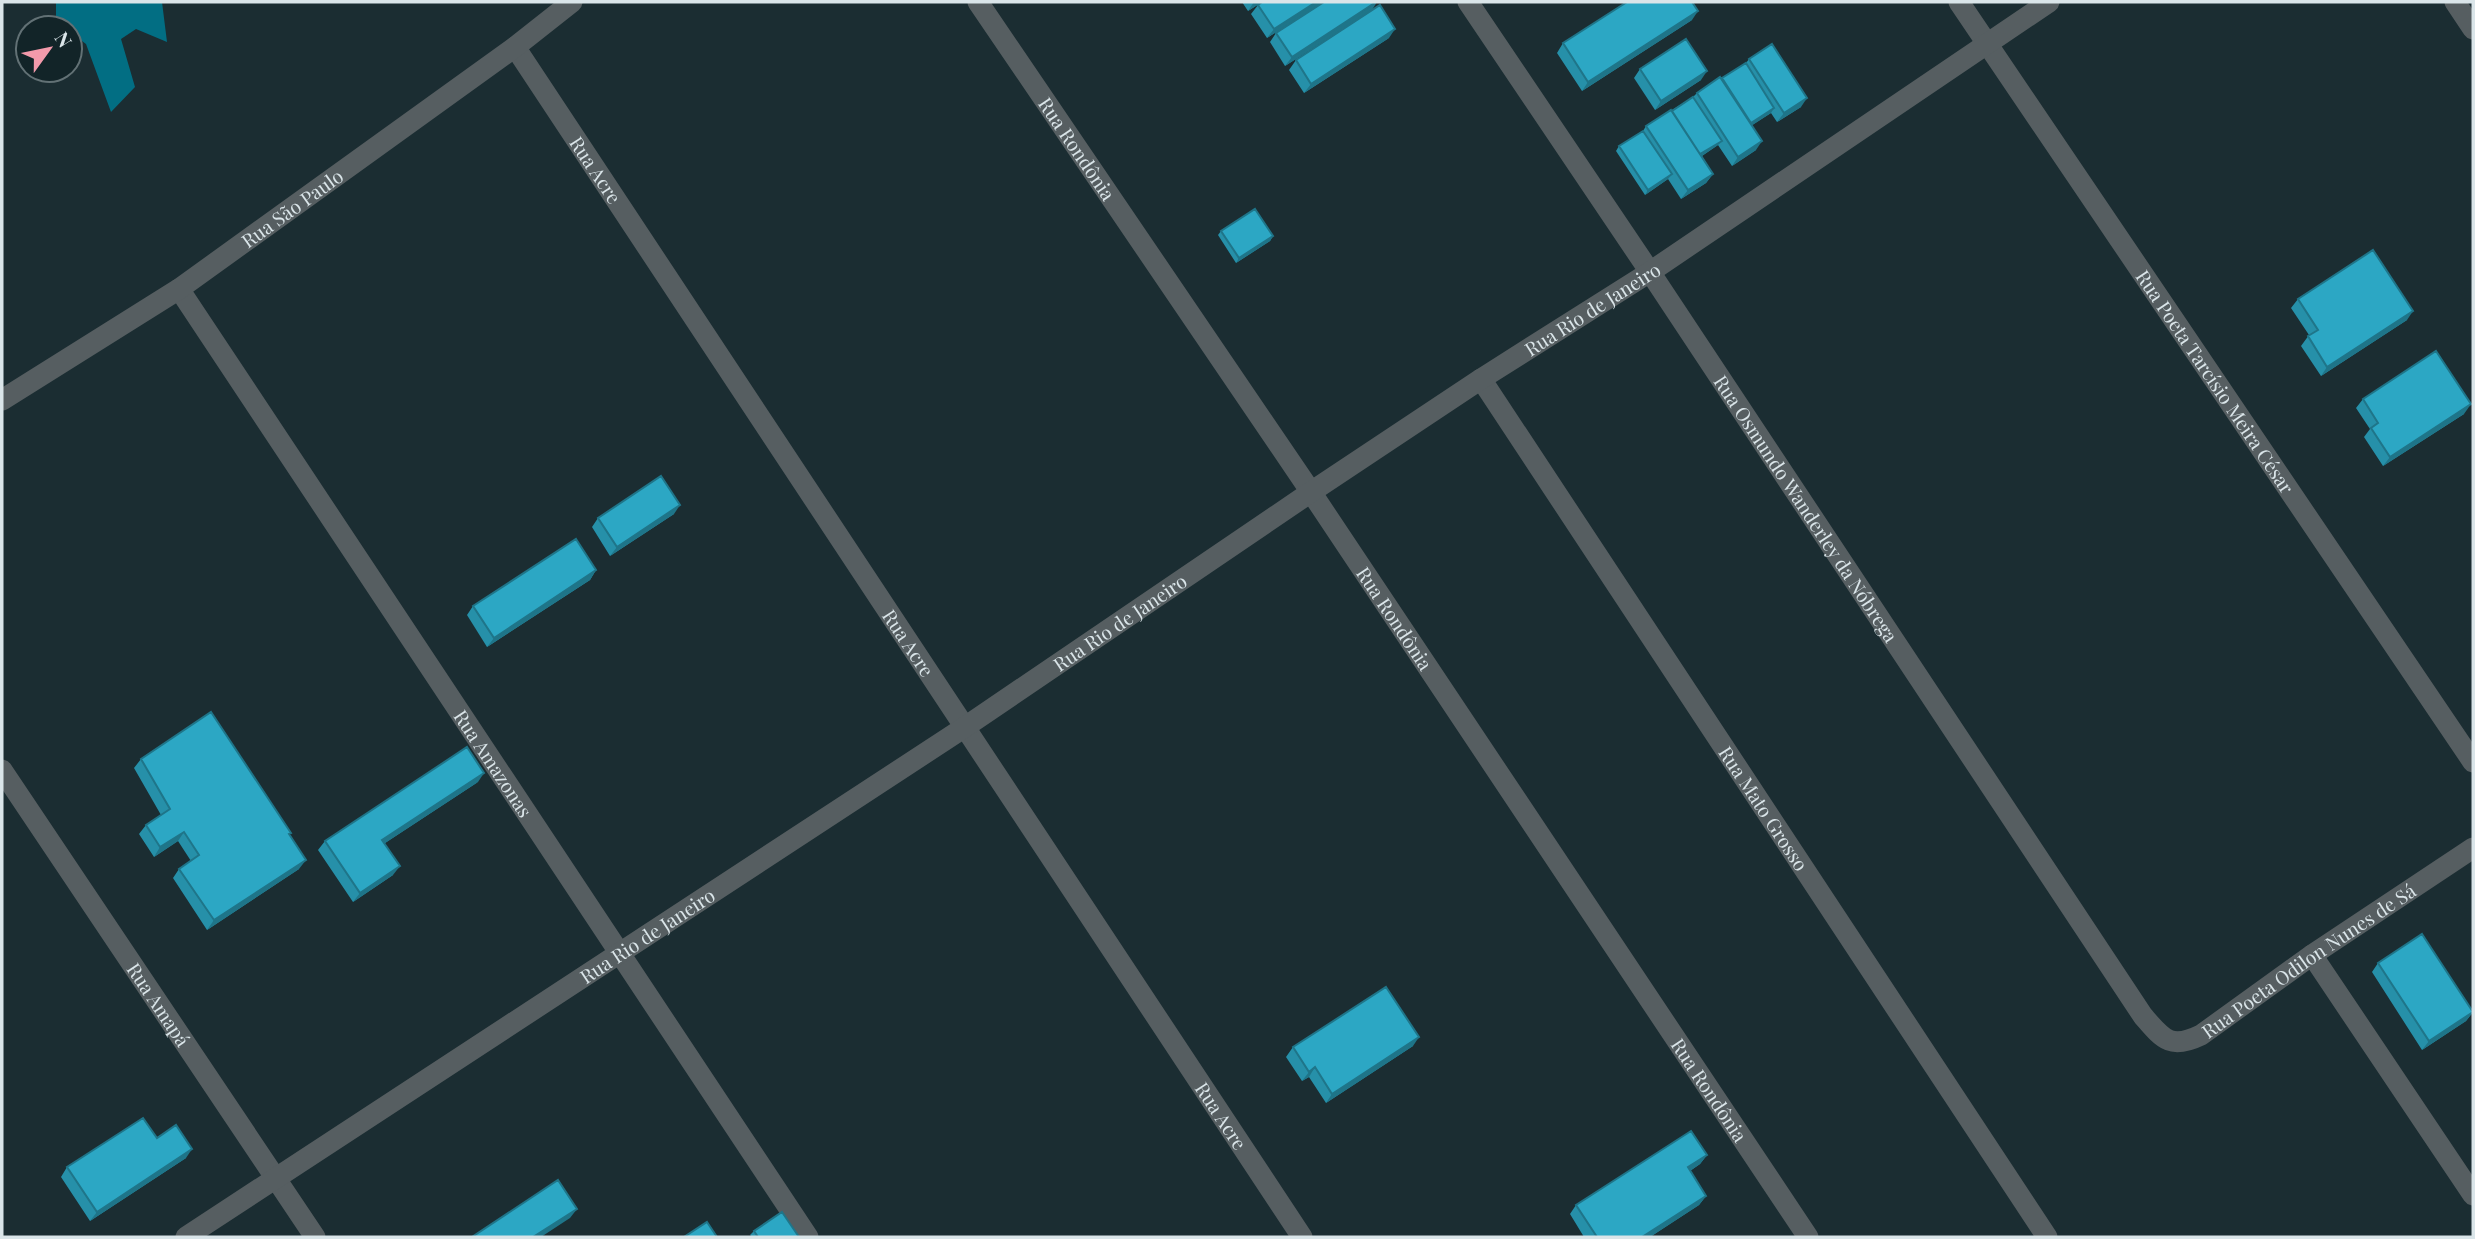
<svg xmlns="http://www.w3.org/2000/svg" width="2475" height="1239" font-family="'Playfair Display',serif">
	<style>
		.water { fill: #026e83 }
		.lines { fill: none; stroke-linecap: round; stroke-linejoin: round }
		.minor { stroke: #565e61; stroke-width: 21 }
		.wall { fill: #2690a9 }
		.shaded-wall { fill: #1f7589 }
		.building { fill: #2ca7c4; stroke: #1f7589; stroke-width: 2 }
		.labels { text-anchor: middle; dominant-baseline: central; stroke-width: 7; stroke-linejoin: round; paint-order: stroke }
		.street-label { font-size: 19px; fill: #dae5e9; stroke: #122428 }
	</style>
	<rect width="100%" height="100%" fill="#1b2d32"/>
	<!-- water -->
	<path class="water" d="M56,2H162L167,42L136,29L121,39L135,87L111,112L86,44L70,32V28H64L56,22Z"/>
	<g class="lines">
		<!-- minor -->
		<g class="minor">
			<path id="s1" d="M978,2L1311,492L1808,1237"/>
			<path id="s2" d="M1468,2L1650,272L2143,1016C2163,1039 2170,1050 2201,1035L2312,955L2473,848"/>
			<path id="s3" d="M1959,2L2473,762"/>
			<path d="M2455,2L2473,29"/>
			<path id="s4" d="M515,47L1302,1237"/>
			<path id="s5" d="M179,289L808,1237"/>
			<path id="s6" d="M1481,379L2047,1237"/>
			<path id="s7" d="M2,400L179,289L515,47L572,2"/>
			<path id="s8" d="M2,770L315,1237"/>
			<path d="M2312,955L2473,1195"/>
			<path id="s9" d="M186,1237L965,727L1311,492L1481,379L1650,272L2049,2"/>
		</g>
	</g>
	<!-- wall -->
	<path class="wall" d="M1242,2H1262L1248,11Z
		M1324,2L1267,38L1251,14L1258,5Z
		M1372,10L1285,66L1270,42L1276,33Z
		M1692,20L1582,91L1557,53L1563,43Z
		M1389,38L1304,93L1289,70L1296,60Z
		M1749,59L1801,107L1777,122L1771,113L1752,125L1756,150L1732,166L1718,145L1702,156L1713,174L1706,183L1681,199L1668,179L1645,195L1616,151L1619,146L1643,131L1646,126L1693,97L1697,93L1722,79L1746,63Z
		M1640,69L1701,80L1655,110L1634,78Z
		M1221,231L1273,236L1270,241L1236,263L1218,235Z
		M2298,299L2407,320L2321,376L2301,346L2309,335L2291,308Z
		M2363,399L2464,414L2383,466L2364,437L2370,429L2356,408Z
		M674,514L610,556L592,527L598,518Z
		M596,570L590,580L487,647L467,615L473,606Z
		M141,759L290,835L299,869L207,930L173,878L179,869L191,861L178,841L154,857L139,834L146,825L161,815L134,768Z
		M478,782L385,843L393,875L353,902L318,850L325,841Z
		M2378,963L2473,1012L2466,1021L2422,1050L2372,972Z
		M1413,1046L1326,1103L1309,1077L1302,1081L1286,1057L1293,1047Z
		M157,1138L186,1158L90,1221L61,1177L67,1167Z
		M1707,1155L1700,1164L1690,1171L1706,1196L1699,1205L1650,1237H1584L1570,1214L1576,1205Z
		M754,1231L799,1237H752L750,1235Z"/>
	<!-- shaded-wall -->
	<path class="shaded-wall" d="M1254,2H1262L1248,11Z
		M1316,2H1324L1267,38L1274,29Z
		M1377,2L1372,10L1285,66L1292,57Z
		M1698,11L1692,20L1582,91L1588,82Z
		M1395,29L1389,38L1304,93L1311,84Z
		M1707,71L1701,80L1655,110L1661,101Z
		M1807,98L1801,107L1777,122L1784,113Z
		M1774,108L1771,113L1748,128L1751,123Z
		M1722,141L1718,145L1697,159L1700,155Z
		M1762,141L1756,150L1732,166L1738,157Z
		M1672,174L1668,179L1645,195L1648,190Z
		M1713,174L1706,183L1681,199L1688,190Z
		M1273,236L1270,241L1236,263L1239,258Z
		M2413,311L2407,320L2321,376L2327,367Z
		M2471,404L2464,414L2383,466L2390,457Z
		M680,505L674,514L610,556L617,547Z
		M596,570L590,580L487,647L494,638Z
		M484,773L478,782L376,849L382,840Z
		M184,832L178,841L154,857L160,847Z
		M306,860L299,869L207,930L214,920Z
		M400,866L393,875L353,902L360,893Z
		M2473,1012L2466,1021L2422,1050L2429,1041Z
		M1419,1037L1413,1046L1326,1103L1332,1094Z
		M1315,1067L1309,1077L1302,1081L1309,1072Z
		M192,1149L186,1158L90,1221L97,1212Z
		M1707,1155L1700,1164L1681,1177L1688,1167Z
		M1706,1196L1699,1205L1650,1237H1642Z
		M577,1209L570,1218L541,1237H533Z"/>
	<!-- building -->
	<path class="building" d="M1262,2H1316L1274,29L1258,5Z
		M1324,2H1376L1292,57L1276,33Z
		M1627,2H1692L1698,11L1588,82L1563,43Z
		M1380,5L1395,29L1311,84L1296,60Z
		M1686,39L1707,71L1661,101L1640,69Z
		M1772,44L1807,98L1784,113L1749,59Z
		M1746,63L1774,108L1751,123L1722,78Z
		M1720,77L1762,141L1738,157L1697,93Z
		M1693,97L1722,141L1700,154L1672,111Z
		M1671,110L1713,174L1688,190L1646,126Z
		M1643,131L1672,174L1648,190L1619,146Z
		M1255,209L1273,236L1239,258L1221,231Z
		M2373,250L2413,311L2327,367L2308,336L2318,330L2298,299Z
		M2436,351L2471,404L2390,457L2371,428L2378,423L2363,399Z
		M661,476L680,505L617,547L598,518Z
		M576,539L596,570L494,638L473,606Z
		M211,712L291,833L289,834L306,860L214,920L179,869L199,855L184,832L160,847L146,825L170,809L141,759Z
		M467,747L484,773L382,840L400,866L360,893L325,841Z
		M2422,934L2473,1012L2429,1041L2378,963Z
		M1386,987L1419,1037L1332,1094L1315,1067L1309,1072L1293,1047Z
		M143,1118L157,1138L176,1125L192,1149L97,1212L67,1167Z
		M1691,1131L1707,1155L1688,1167L1706,1196L1642,1237H1597L1576,1205Z
		M558,1180L577,1209L533,1237H472Z
		M782,1212L799,1237H758L754,1231Z
		M707,1222L717,1237H684Z"/>
	<g class="labels">
		<!-- street labels -->
		<g class="street-label">
			<text stroke="none"><textPath href="#s1" startOffset="177">Rua Rondônia</textPath></text>
			<text stroke="none"><textPath href="#s4" startOffset="147">Rua Acre</textPath></text>
			<text stroke="none"><textPath href="#s7" startOffset="348">Rua São Paulo</textPath></text>
			<text stroke="none"><textPath href="#s9" startOffset="1685">Rua Rio de Janeiro</textPath></text>
			<text stroke="none"><textPath href="#s3" startOffset="458">Rua Poeta Tarcísio Meira César</textPath></text>
			<text stroke="none"><textPath href="#s2" startOffset="609">Rua Osmundo Wanderley da Nóbrega</textPath></text>
			<text stroke="none"><textPath href="#s1" startOffset="744">Rua Rondônia</textPath></text>
			<text stroke="none"><textPath href="#s9" startOffset="1118">Rua Rio de Janeiro</textPath></text>
			<text stroke="none"><textPath href="#s4" startOffset="714">Rua Acre</textPath></text>
			<text stroke="none"><textPath href="#s5" startOffset="569">Rua Amazonas</textPath></text>
			<text stroke="none"><textPath href="#s6" startOffset="514">Rua Mato Grosso</textPath></text>
			<text stroke="none"><textPath href="#s9" startOffset="551">Rua Rio de Janeiro</textPath></text>
			<text stroke="none"><textPath href="#s2" startOffset="1418">Rua Poeta Odilon Nunes de Sá</textPath></text>
			<text stroke="none"><textPath href="#s8" startOffset="282">Rua Amapá</textPath></text>
			<text stroke="none"><textPath href="#s1" startOffset="1311">Rua Rondônia</textPath></text>
			<text stroke="none"><textPath href="#s4" startOffset="1281">Rua Acre</textPath></text>
		</g>
	</g>
	<!-- border -->
	<rect width="2475" height="1239" fill="none" stroke="#dae5e9" stroke-width="7"/>
	<!-- north arrow -->
	<g transform="translate(49 49) rotate(57)"><circle r="33" fill="#122428" stroke="#627175" stroke-width="2"/>
	<path d="M0-5L12 26L0 18L-12 26Z" fill="#f39aab"/>
	<text y="-10" font-size="19" font-weight="bold" text-anchor="middle" fill="#dae5e9">N</text>
	</g>
</svg>
